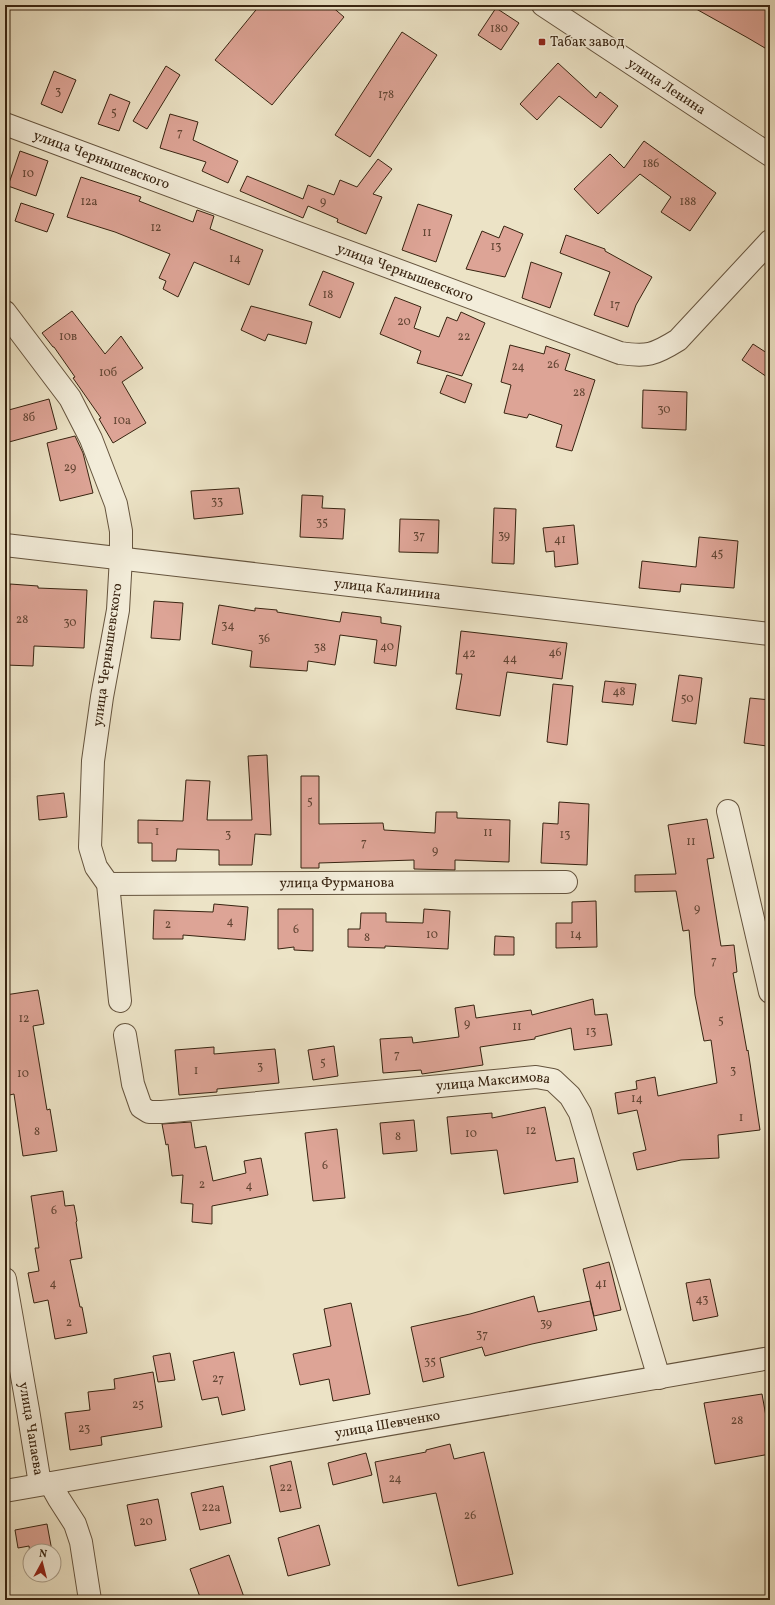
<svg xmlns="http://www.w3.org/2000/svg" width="775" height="1605" font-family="Vollkorn,serif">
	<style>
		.building { fill: #dda496; stroke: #382411 }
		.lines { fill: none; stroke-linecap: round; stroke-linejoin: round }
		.minor-casing { stroke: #65543e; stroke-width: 24 }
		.tertiary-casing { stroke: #65543e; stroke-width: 24 }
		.minor { stroke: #f3edda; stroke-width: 22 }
		.tertiary { stroke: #f3edda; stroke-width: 22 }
		.poi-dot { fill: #8f2418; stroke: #f3edda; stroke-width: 1.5 }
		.labels { text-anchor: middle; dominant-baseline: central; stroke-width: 3; stroke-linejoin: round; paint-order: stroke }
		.number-label { font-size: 12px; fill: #614432 }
		.poi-label { font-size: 14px; fill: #382411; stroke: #f3edda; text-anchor: start }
		.street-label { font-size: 14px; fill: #382411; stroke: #f3edda }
	</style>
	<rect width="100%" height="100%" fill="#ece3c6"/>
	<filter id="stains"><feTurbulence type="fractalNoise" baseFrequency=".005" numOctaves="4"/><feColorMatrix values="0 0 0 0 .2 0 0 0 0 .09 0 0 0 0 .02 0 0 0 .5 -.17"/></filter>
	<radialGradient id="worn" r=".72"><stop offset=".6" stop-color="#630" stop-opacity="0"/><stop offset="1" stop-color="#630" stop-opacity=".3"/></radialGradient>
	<!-- building -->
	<path class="building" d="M260,5H330L344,17L272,105L215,60Z
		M689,5H770V51L748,38Z
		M496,8L519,23L501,50L478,35Z
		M402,32L437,55L370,157L335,135Z
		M558,63L596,98L600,92L618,106L601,128L559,96L537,120L520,104Z
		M166,66L180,75L147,129L133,121Z
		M54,71L76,80L62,113L41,104Z
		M110,94L130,102L119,131L98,124Z
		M170,114L198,122L193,140L238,161L228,183L202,171L206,162L160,148Z
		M644,141L716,193L690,231L661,212L671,197L640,174L598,214L574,189L610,154L624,168Z
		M20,151L48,161L36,196L8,186Z
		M378,159L392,169L373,194L382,197L366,234L337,222L338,219L308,206L303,218L240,191L247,176L303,199L308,185L334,195L340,180L357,187Z
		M81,177L141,197L139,201L193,222L197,210L214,216L210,229L263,250L249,285L194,262L178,297L163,289L166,281L159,278L170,254L115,232L67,217Z
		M21,203L54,214L47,232L15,221Z
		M418,204L452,215L436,262L402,250Z
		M504,226L523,234L505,277L466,269L482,231L499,238Z
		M566,235L605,249V251L652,277L636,305L628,327L594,315L610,272L560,253Z
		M531,262L562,273L550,308L522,298Z
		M323,271L354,283L340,318L309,305Z
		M395,297L421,307L414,328L439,337L447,317L457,321L461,312L485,323L462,376L417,363L421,351L380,334Z
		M251,306L312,322L306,344L268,334L265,341L241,330Z
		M72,311L105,354L121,336L143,368L122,382L146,423L113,443L99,419L101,418L73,378L75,377L54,347H53L42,333Z
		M753,344L770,355V379L742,360Z
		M510,345L544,354L546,346L570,354L565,370L595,380L572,451L556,447L562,425L529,414L527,418L504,413L511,385L501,382Z
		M447,375L472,384L465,403L440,393Z
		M643,390L687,392L686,430L642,428Z
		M49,399L57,429L9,442L5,425V411Z
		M75,436L83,453L93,493L60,501L47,443Z
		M239,488L243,514L194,519L191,491Z
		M302,495L323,496L322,508L345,509L343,539L300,537Z
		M494,508L516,509L514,564L492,563Z
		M400,519L439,520L438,553L399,552Z
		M574,525L578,564L555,567L554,551L546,552L543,528Z
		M699,537L738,541L734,588L681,584L680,592L639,588L642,561L696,567Z
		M10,584L38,586V588L87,590L84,648L34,646L33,666L5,665Z
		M154,601L183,603L180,640L151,638Z
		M219,605L255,611V608L277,610V612L340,622L342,612L381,617V623L401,626L396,666L374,663L377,640L340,635L335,665L308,661L307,671L250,667L252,651L212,644Z
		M461,631L567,643L562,679L507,672L500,716L456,709L462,674H456Z
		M679,675L702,678L696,724L672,721Z
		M605,681L636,684L633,705L602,702Z
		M553,684L573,686L567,745L547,742Z
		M750,698L770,700V724L767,746L744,743Z
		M267,755L271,835L255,834L252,865H219V850L177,849L176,861H152V843H138V820L183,821L186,780L210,781L207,820H252L248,756Z
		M301,776H319V824L383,823L384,830L435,833L436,812H457V818L510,820L509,862L455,860V870L414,869V860L319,863V868H301Z
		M64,793L67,817L39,820L37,796Z
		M559,802L589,804L587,865L541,863L543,823L558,824Z
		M707,819L714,858L707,859L721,946L734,945L737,972L733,973L747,1051L748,1050L760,1130L718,1135L719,1158L681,1160L637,1170L633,1153L646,1150L637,1110L618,1114L615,1093L637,1089L636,1081L655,1077L658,1096L717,1083L711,1040L704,1041L695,995L689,930L683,931L676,891L635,892V875L676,874L668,825Z
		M596,901L597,947L556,948V923H572V902Z
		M214,904L248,907L245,940L183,935V939H153L154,910L213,912Z
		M278,909H313V951L294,950V947L278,949Z
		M424,909L450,911L448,949L385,946V948L348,947V929H360L361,913H386V922L423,923Z
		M495,936L514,937V955H494Z
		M38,990L44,1024L33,1026L47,1110L50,1109L57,1151L23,1156L14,1094L5,1096V995Z
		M593,999L595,1015L607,1014L612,1045L574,1050L571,1028L535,1037V1039L480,1047L483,1065L422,1074L421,1070L383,1073L380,1039L412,1037L413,1043L459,1037L455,1008L474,1005L476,1018L531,1010L532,1015Z
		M334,1046L338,1076L313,1080L308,1050Z
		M214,1047V1054L275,1049L279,1083L217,1089V1092L179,1095L175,1050Z
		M545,1107L556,1161L574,1158L578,1182L504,1194L497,1150L451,1154L447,1117L492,1113V1118Z
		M414,1120L417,1151L383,1154L380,1123Z
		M191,1122L195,1148L206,1146L213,1181L246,1173L244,1161L261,1158L268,1195L212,1206V1224L192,1222L193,1204L181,1203L183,1175L172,1176L168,1144L166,1145L162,1124Z
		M337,1129L345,1198L313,1201L305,1133Z
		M63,1191L65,1206L74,1205L77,1221L76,1222L82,1258L70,1260L80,1307H82L87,1333L55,1339L48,1300L34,1303L28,1273L39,1271L35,1248H39L31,1196Z
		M609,1262L621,1310L594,1316L583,1269Z
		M710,1279L718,1316L693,1321L686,1283Z
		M534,1296L538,1312L590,1301L597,1330L532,1344L485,1356L482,1347L440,1358L444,1377L423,1382L411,1327L470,1314Z
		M351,1303L370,1394L333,1401L329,1379L300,1385L293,1354L331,1346L324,1309Z
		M234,1352L245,1410L222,1415L218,1397L202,1400L193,1361Z
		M170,1353L175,1380L158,1382L153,1356Z
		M153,1372L162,1427L101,1437L102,1445L70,1450L65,1413L90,1410L88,1392L115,1389L114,1379Z
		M762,1394L770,1439V1454L715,1464L704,1403Z
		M450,1444L454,1459L484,1452L513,1574L458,1586L436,1493L383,1503L375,1462L426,1452V1450Z
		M366,1453L372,1475L333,1485L328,1463Z
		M291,1461L301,1508L280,1512L270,1466Z
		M223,1486L231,1523L200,1530L191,1493Z
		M158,1499L166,1540L135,1546L127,1505Z
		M47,1524L52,1551H30V1554L29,1546L18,1548L15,1530Z
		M319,1525L330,1565L288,1576L278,1538Z
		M229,1555L245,1600H201L190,1569Z"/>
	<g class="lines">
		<!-- minor casing -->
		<g class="minor-casing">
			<g id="minor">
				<path id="s1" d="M5,124L620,353C647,357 654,355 678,340L770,241"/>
				<path d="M5,312L70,398L91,439L116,504L121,531V557L118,610L102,697L93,761L90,847L96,867L108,884L120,1001"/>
				<path id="s2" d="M5,545L770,634"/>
				<path d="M728,811L770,992"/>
				<path id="s3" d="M108,884L566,882"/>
				<path id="s4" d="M125,1035L133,1084L141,1107L149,1112H162L536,1077L553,1080L570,1096L580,1113L659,1378"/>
				<path id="s5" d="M5,1279L28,1410L40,1484"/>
				<path d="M50,1483L59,1499L75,1524L81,1542L90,1600"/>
				<path id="s6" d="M5,1491L770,1358"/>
			</g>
		</g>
		<!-- tertiary casing -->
		<g class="tertiary-casing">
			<g id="tertiary">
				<path id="s7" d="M543,5L770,155"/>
			</g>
		</g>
		<!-- minor -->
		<use href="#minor" class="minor"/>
		<!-- tertiary -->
		<use href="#tertiary" class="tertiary"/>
	</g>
	<!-- markers -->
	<rect class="poi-dot" x="538" y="38" width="8" height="8" rx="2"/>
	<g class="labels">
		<!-- number labels -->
		<g class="number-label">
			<text x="499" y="29">180</text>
			<text x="58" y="92">3</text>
			<text x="386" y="95">178</text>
			<text x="114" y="113">5</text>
			<text x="180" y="133">7</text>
			<text x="651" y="164">186</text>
			<text x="28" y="174">10</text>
			<text x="89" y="202">12а</text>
			<text x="323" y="202">9</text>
			<text x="688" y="202">188</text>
			<text x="156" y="228">12</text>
			<text x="427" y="233">11</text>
			<text x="496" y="247">13</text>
			<text x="235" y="259">14</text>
			<text x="328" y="295">18</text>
			<text x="615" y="305">17</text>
			<text x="404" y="322">20</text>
			<text x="68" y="337">10в</text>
			<text x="464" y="337">22</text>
			<text x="553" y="365">26</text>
			<text x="518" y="367">24</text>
			<text x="108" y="373">10б</text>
			<text x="579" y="393">28</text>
			<text x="664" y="410">30</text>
			<text x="29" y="418">8б</text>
			<text x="122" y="421">10а</text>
			<text x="70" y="468">29</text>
			<text x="217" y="502">33</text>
			<text x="322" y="523">35</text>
			<text x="419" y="536">37</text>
			<text x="504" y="536">39</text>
			<text x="560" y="540">41</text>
			<text x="717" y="554">45</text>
			<text x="22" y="620">28</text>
			<text x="70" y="623">30</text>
			<text x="228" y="626">34</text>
			<text x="264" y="639">36</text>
			<text x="387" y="647">40</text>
			<text x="320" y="648">38</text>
			<text x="555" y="653">46</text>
			<text x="469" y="654">42</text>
			<text x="510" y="659">44</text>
			<text x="619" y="692">48</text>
			<text x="687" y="699">50</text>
			<text x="310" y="802">5</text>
			<text x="157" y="832">1</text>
			<text x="488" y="833">11</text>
			<text x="228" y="835">3</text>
			<text x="565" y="835">13</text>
			<text x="691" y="842">11</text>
			<text x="364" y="843">7</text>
			<text x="435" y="851">9</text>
			<text x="697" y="909">9</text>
			<text x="230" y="922">4</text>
			<text x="168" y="925">2</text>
			<text x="296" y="930">6</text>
			<text x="432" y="935">10</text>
			<text x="576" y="935">14</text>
			<text x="367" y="938">8</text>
			<text x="714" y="961">7</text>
			<text x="24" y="1019">12</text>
			<text x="721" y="1021">5</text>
			<text x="467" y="1024">9</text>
			<text x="517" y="1027">11</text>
			<text x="591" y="1032">13</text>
			<text x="397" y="1055">7</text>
			<text x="323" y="1063">5</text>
			<text x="260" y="1067">3</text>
			<text x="196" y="1071">1</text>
			<text x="733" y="1071">3</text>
			<text x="23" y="1074">10</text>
			<text x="637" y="1099">14</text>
			<text x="741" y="1118">1</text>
			<text x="531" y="1131">12</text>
			<text x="37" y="1132">8</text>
			<text x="471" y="1134">10</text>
			<text x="398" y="1137">8</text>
			<text x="325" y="1166">6</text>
			<text x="202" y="1185">2</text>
			<text x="249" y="1186">4</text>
			<text x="54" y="1211">6</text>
			<text x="53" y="1284">4</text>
			<text x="601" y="1284">41</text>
			<text x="702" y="1300">43</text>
			<text x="69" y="1323">2</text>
			<text x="546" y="1324">39</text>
			<text x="482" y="1335">37</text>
			<text x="430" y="1362">35</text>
			<text x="218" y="1379">27</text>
			<text x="138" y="1405">25</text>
			<text x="737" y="1421">28</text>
			<text x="84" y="1429">23</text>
			<text x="395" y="1479">24</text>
			<text x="286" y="1488">22</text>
			<text x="211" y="1508">22а</text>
			<text x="470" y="1516">26</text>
			<text x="146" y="1522">20</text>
		</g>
		<!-- poi labels -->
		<g class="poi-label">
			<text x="550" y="42">Табак завод</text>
		</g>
		<!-- street labels -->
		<g class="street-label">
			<text stroke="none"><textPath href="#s7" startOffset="148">улица Ленина</textPath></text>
			<text stroke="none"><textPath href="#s1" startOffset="103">улица Чернышевского</textPath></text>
			<text stroke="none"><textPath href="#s1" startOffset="427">улица Чернышевского</textPath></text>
			<text stroke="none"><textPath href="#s2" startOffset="385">улица Калинина</textPath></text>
			<text transform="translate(108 655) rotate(-82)">улица Чернышевского</text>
			<text stroke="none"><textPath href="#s3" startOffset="229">улица Фурманова</textPath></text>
			<text stroke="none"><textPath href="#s4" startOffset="429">улица Максимова</textPath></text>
			<text stroke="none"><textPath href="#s6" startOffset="388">улица Шевченко</textPath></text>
			<text stroke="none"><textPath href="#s5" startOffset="152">улица Чапаева</textPath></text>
		</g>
	</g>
	<!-- margin -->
	<rect width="775" height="1605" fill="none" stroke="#ece3c6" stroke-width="20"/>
	<rect x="6" y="6" width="763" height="1593" fill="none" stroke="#382411" stroke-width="2"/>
	<rect x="10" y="10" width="755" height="1585" fill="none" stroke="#382411"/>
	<!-- north arrow -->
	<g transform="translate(42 1563) rotate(7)"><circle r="19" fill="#f3edda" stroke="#a89d8a"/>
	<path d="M0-3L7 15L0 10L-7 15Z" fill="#8f2418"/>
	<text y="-6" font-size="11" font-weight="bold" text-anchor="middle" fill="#382411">N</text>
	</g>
	<rect width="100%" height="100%" filter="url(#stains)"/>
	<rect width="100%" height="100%" fill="url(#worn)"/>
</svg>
